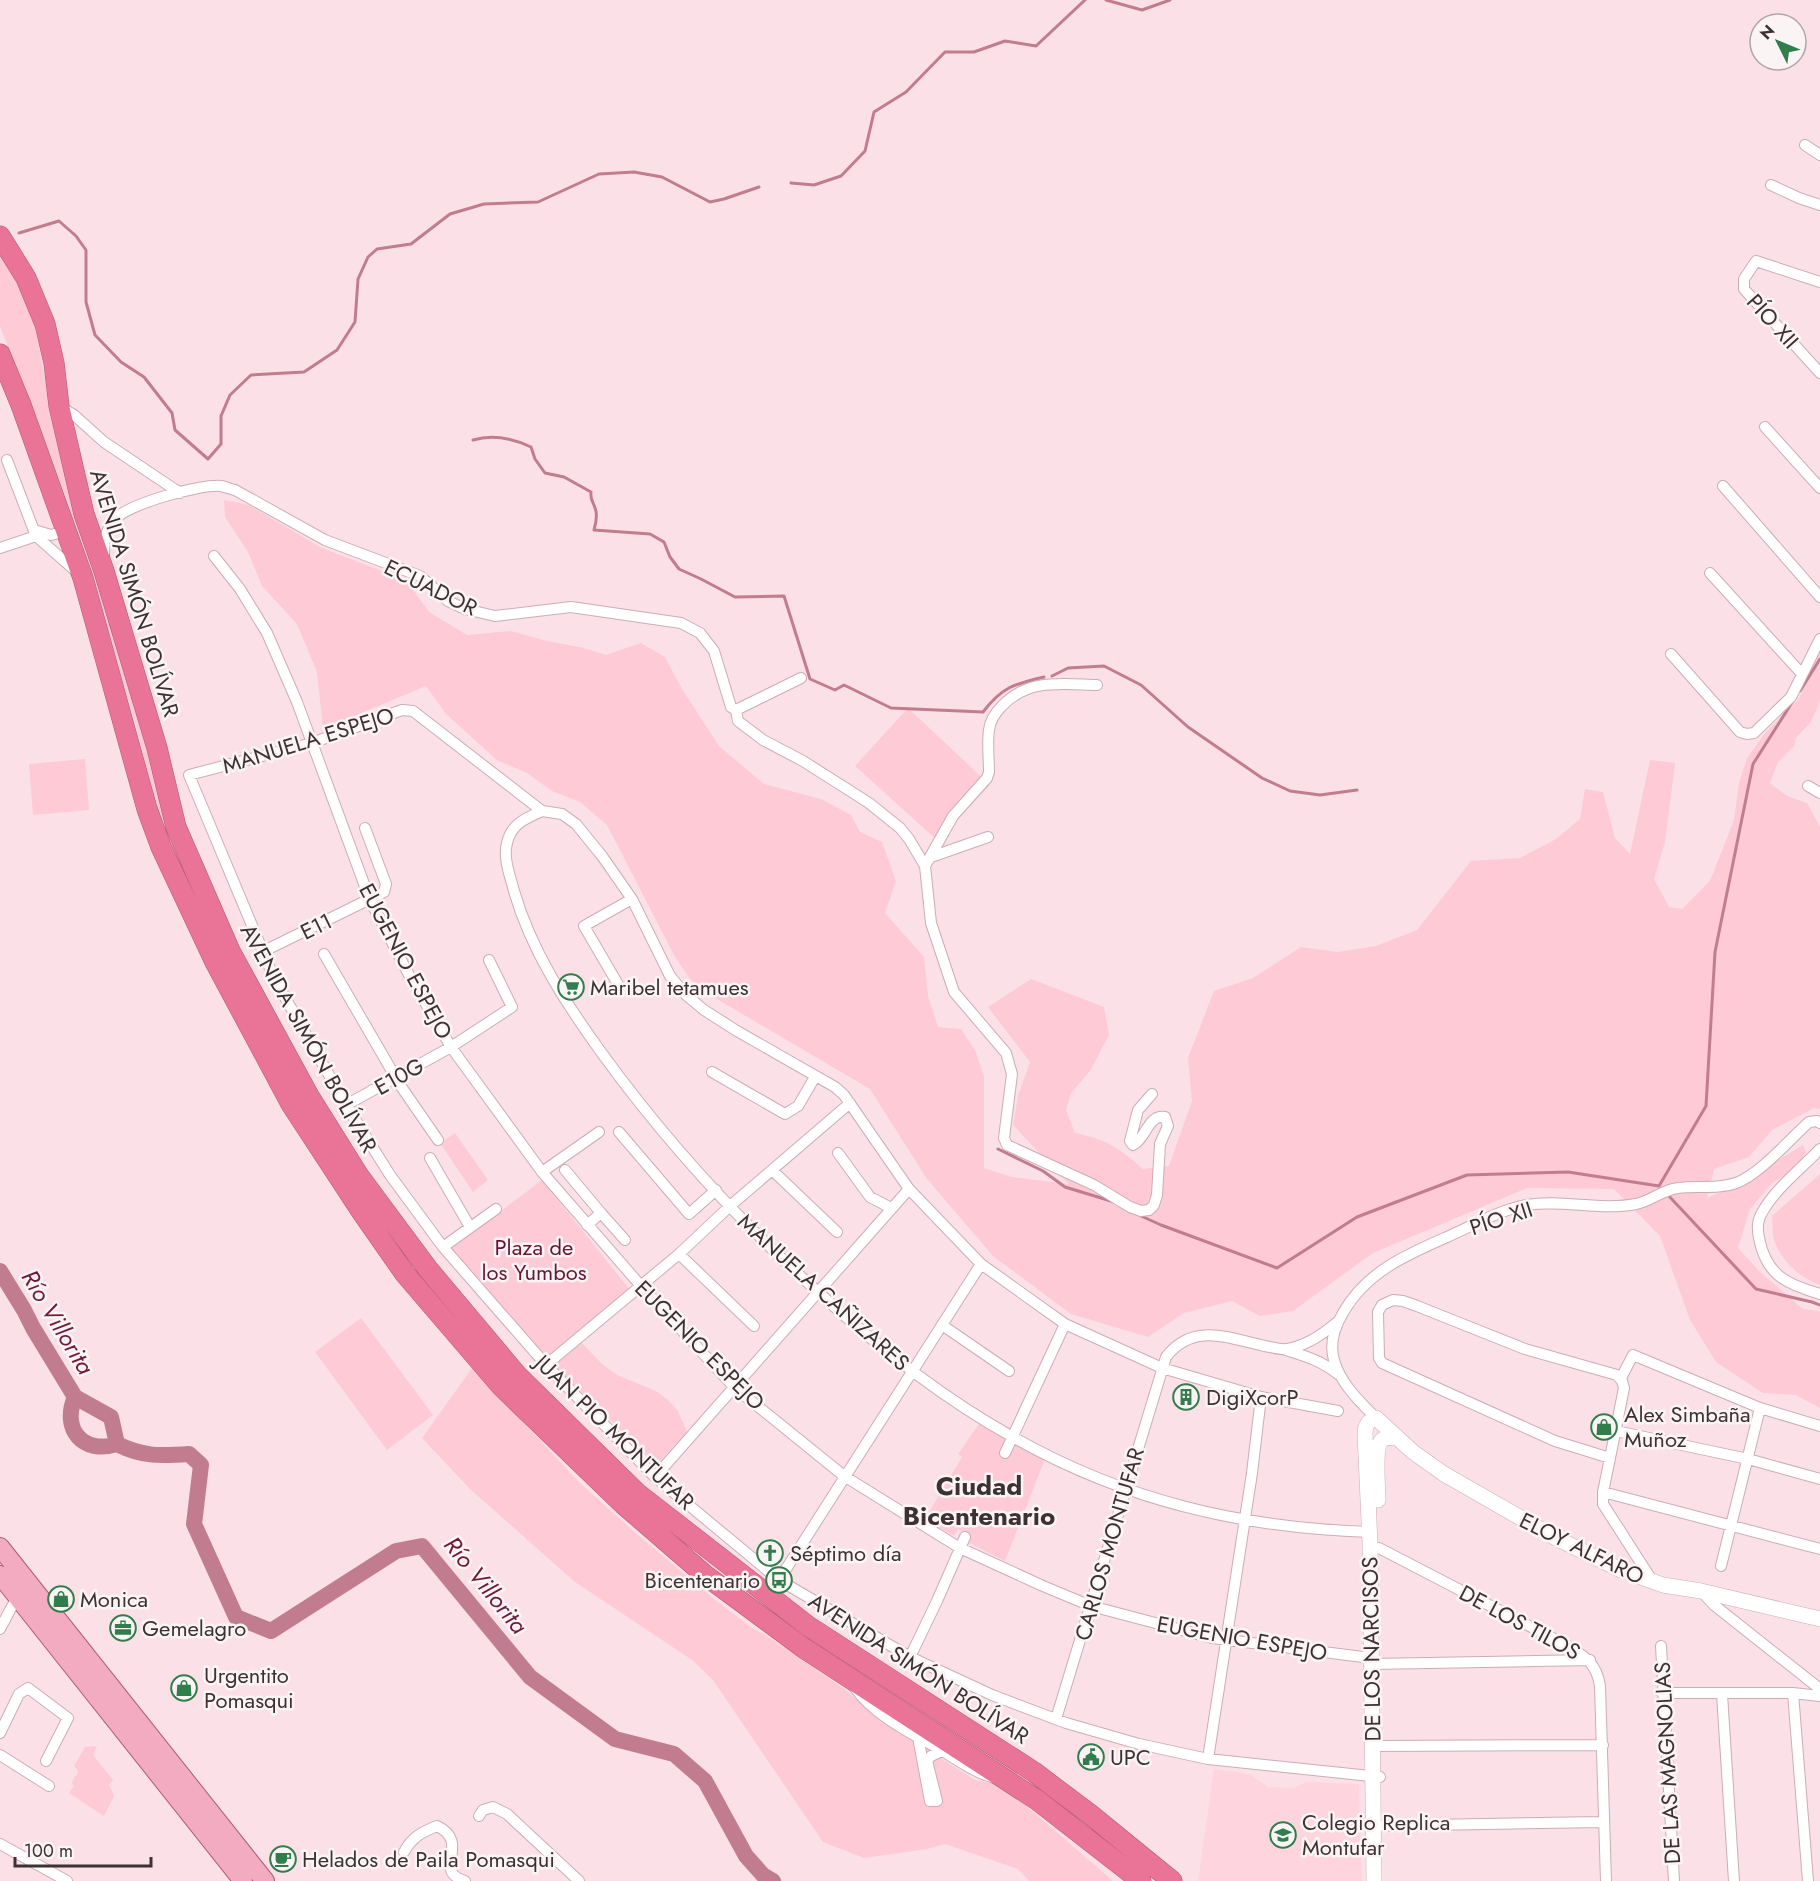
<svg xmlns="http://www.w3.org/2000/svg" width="1820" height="1881" font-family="Jost,sans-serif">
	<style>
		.built { fill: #fed5df }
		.green { fill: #fdcad6 }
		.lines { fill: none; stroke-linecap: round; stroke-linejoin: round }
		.stream { stroke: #c27c8f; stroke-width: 3 }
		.river { stroke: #c27c8f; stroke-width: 16 }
		.street-casing { stroke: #ccadb4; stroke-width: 12 }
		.secondary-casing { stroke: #ccadb4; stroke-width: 16 }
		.primary-casing { stroke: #ad5c75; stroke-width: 20 }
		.highway-casing { stroke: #ad5c75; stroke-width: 21 }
		.street { stroke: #fff; stroke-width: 10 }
		.secondary { stroke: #fff; stroke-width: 15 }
		.primary { stroke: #f2abc1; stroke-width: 18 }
		.highway { stroke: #ea7398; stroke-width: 20 }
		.labels { text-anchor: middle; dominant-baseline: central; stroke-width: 5; stroke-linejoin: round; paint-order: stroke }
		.street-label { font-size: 22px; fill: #3d3134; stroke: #fbf4f5 }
		.poi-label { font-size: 22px; fill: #3d3134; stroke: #fbf4f5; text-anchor: start }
		.park-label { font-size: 22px; fill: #681435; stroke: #fbf4f5 }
		.water-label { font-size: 24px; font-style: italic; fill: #6e193a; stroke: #fbf4f5 }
		.quarter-label { font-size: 26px; font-weight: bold; fill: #3d3134; stroke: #fbf4f5 }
	</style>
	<rect width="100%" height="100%" fill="#fbe1e7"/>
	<!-- built -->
	<path class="built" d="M1214,1769L1250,1774L1268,1787L1294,1788L1307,1782L1359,1784L1362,1881H1198Z"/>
	<!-- green -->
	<path class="green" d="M0,253L16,278L34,323L49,398L133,699L283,1066L567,1435L1014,1767L1163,1881H1156L1089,1827L804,1635L753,1598L682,1543L628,1498L511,1386L421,1281L314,1130L191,896L157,810L136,725L66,498L0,326Z
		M224,500L249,505L320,547L407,581L429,612L467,635L511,631L547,641L584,648L606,655L641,643L665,657L682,689L719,746L764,784L821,799L851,815L860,832L882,842L896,881L885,913L924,957L928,996L938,1027L961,1029L975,1050L984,1076V1168L1012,1177L1069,1184L1013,1125L1018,1096L1030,1062L988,1007L1031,979L1104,1007L1109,1035L1090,1071L1071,1093L1066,1110L1075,1133C1108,1140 1118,1147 1143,1169L1169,1166L1192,1101L1188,1058L1214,991L1253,978L1301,947L1338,952L1376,946L1417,930L1471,861L1520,858L1556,839L1580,819L1585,789L1603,792L1615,838L1630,854L1650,760L1675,763L1665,842L1654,879L1669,907L1682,909L1710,881L1734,820L1739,783L1747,758L1766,732L1799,699L1815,657L1820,649V700L1817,709L1810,723L1796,738L1794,746L1778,762L1770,783L1787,796L1807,803L1820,827V1109L1814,1108L1772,1130L1749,1157L1714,1169L1707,1198L1739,1184L1803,1145L1806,1152L1797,1168L1772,1183L1750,1209L1738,1248L1761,1273L1803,1309L1820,1311V1408L1796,1395L1763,1393L1716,1362L1690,1320L1660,1236L1614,1189L1527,1188L1373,1253L1293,1311L1260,1316L1232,1301L1184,1313L1148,1337L1071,1314L993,1256L927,1179L870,1089L710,995L690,979L674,955L607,825L580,802L552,791L527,773L497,760L446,714L426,686L323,729L317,672L297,624L262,586L248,552L225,517Z
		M908,708L990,785L938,841L855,766Z
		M85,759L89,810L33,815L29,764Z
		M455,1133L488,1180L473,1192L440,1143Z
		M1820,1174V1285C1800,1278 1781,1261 1774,1240C1772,1233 1773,1224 1772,1216Z
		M542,1180L630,1290L547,1357L451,1249Z
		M361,1318L433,1415L387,1450L315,1352Z
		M582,1343L602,1364L617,1375L656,1391L668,1400L678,1411L687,1432L656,1465L553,1364Z
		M472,1368L580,1483L633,1531L714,1599L752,1628L767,1636L846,1690L876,1717L975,1780L998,1785L1023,1803L1113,1881H1029L1018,1869L945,1844L927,1849L864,1858L823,1842L713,1680L692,1660L575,1582L470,1489L422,1438Z
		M979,1424L1045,1459L1005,1561L967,1542L970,1536L958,1529L954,1536L925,1519L962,1457L958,1454Z
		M97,1746L93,1755L113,1780L109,1785L114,1796L104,1816L69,1793L74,1786L72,1784L74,1777L78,1774L77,1769L74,1766L85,1747Z"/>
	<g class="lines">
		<!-- stream -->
		<path class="stream" d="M1106,0L1142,10L1170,0
			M791,183L814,185L841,176L865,151L874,112L906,92L945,52H974L1005,41L1036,46L1085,0
			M19,233L59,221L76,236L86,250V302L95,335L121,362L144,377L172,413L175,430L208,459L221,444V416L230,395L251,375L304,372L337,350L355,322L358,279L368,257L377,249L411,244L450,214L484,204L538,202L599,174L634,172L662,177L710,202L724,199L759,187
			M473,440C493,434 512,438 531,447L535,459L545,473L564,477L591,492C590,500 593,501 595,508C598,515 596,523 594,530L650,534L664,542L670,557L679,569L701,579L735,597L784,596L810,679L835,690L844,685L891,708L983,712C1002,687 1014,684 1044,677
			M1052,676L1068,668L1104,666L1141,685L1188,727L1262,778L1290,791L1320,795L1357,790
			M1800,691L1820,659
			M998,1149L1043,1171L1065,1187L1111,1201
			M1667,1194L1756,1289L1812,1302L1820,1305
			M1141,1216L1161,1225L1277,1268L1357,1217L1467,1175L1568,1172L1659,1186L1706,1106L1715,952L1753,764L1793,701"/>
		<!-- river -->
		<path class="river" d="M0,1271L24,1310L33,1328L75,1397L111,1417L117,1444C143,1457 161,1456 189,1454L201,1465L194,1524L236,1617L271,1631L396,1551L422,1546L530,1677L615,1739L674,1754L705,1781L746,1856L763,1875L773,1881
			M75,1397C61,1429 83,1455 117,1444"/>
		<!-- street casing -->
		<g class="street-casing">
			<path id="street" d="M1805,145L1820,155
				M1771,185L1799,198L1820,205
				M1820,282L1756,261L1744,279V289L1820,373
				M59,406L74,415L104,442L180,493
				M1765,427L1820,488
				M7,460L36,536L78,573
				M1723,486L1820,597
				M34,530L51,535L66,531
				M0,548L36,536
				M104,556C104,543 105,531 113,521C126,504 200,484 221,486C226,487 230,489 235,490L325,540L420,576L448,601L465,609L495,616L571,607L681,623L700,633L714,651L731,707L736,710L738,721L763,740L803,761L869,803L900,828L909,839L925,866L931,923L954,992L1006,1053L1012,1074L1004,1138L1007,1145L1094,1185L1130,1207L1141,1211L1149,1210L1154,1205L1157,1195L1160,1144L1168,1126L1165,1117C1148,1114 1146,1139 1133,1145L1130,1141L1138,1110L1152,1094
				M214,556L240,589L267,633L297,702L370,900L409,975L451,1047L542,1172L641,1286L734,1387L844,1476L960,1548L1043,1586L1091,1606L1212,1638L1371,1658
				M1710,573L1802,674
				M1671,654L1740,732L1747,734L1754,733L1791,697L1820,639
				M736,710L801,678
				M1808,786L1820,793
				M542,811C526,818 511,824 507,843C503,859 510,875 514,891C531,950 565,1002 601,1052C664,1139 739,1221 819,1293C878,1347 941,1397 1011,1436C1123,1500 1241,1528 1370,1532
				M931,857L988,837
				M925,866L953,816L987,778L989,772C989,758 987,743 989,730C990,721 996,712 1002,706C1028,678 1062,684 1097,685
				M262,952L384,892L386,884L365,828
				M324,954L400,1085L438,1140
				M619,986L584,926L632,899
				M712,1072L785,1114L798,1106L815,1077
				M346,1105L451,1047L512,1007L489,960
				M619,1132L689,1214L716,1190
				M1820,1149C1802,1168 1775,1189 1763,1211C1757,1220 1757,1228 1759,1238C1766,1275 1786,1284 1820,1294
				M838,1153L870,1197L891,1208
				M430,1158L470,1227
				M565,1170L601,1213L587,1225
				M772,1170L837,1232
				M542,1172L599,1132
				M601,1213L625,1240
				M443,1247L496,1209
				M679,1254L754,1326
				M1393,1300L1403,1301L1417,1306L1525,1349L1617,1375L1622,1381L1624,1388L1610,1458L1555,1441L1382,1363L1379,1358L1378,1312L1382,1305Z
				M942,1325L1009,1371
				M1286,1350C1305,1356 1322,1361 1338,1374
				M546,1365L679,1254L730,1206L850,1103
				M1621,1378L1633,1355L1760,1408L1820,1426
				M1338,1411L1261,1397L1162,1368L1065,1324L981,1264L909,1189L844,1095L835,1087L737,1031L704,1010L686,995L670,976L632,899L602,856L576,824L562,814L542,811L413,711L402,710L312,743L189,775L274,978L346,1105L390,1175L443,1247L546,1365L655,1477L779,1580L910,1657L992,1695L1066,1723L1139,1744L1208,1759L1380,1777
				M1376,1418C1360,1402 1340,1383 1334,1360C1329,1343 1334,1328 1343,1313C1366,1272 1406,1255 1447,1237C1472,1226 1499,1210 1527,1205C1562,1199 1600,1211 1636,1204C1651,1201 1662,1190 1678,1188C1697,1185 1717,1190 1736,1183C1759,1175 1790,1139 1809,1122L1817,1121L1820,1123
				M1616,1431L1748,1459L1820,1479
				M1005,1453L1065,1324
				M1610,1458L1603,1492V1504L1653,1582
				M655,1477L909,1189
				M1603,1492L1820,1549
				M1379,1548L1566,1645C1585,1656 1597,1664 1600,1686L1606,1881
				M1721,1566L1760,1408
				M779,1580L981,1264
				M1701,1591L1714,1605L1820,1689
				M0,1629L17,1597
				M1661,1646L1674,1881
				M910,1657L937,1601L965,1537
				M1371,1664L1590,1660
				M855,1688C875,1716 911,1733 941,1750C959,1761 974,1772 994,1778
				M1662,1693H1793L1820,1696
				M1793,1693L1808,1881
				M1722,1694L1734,1881
				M1056,1719L1166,1357C1193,1322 1228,1338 1265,1346C1271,1347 1281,1350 1287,1349C1306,1346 1323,1334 1336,1323
				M0,1733L19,1694L28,1688L68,1718L46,1761
				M918,1737L930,1801H937L927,1761L931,1756L942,1751
				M1372,1746L1603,1745
				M0,1755L49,1786
				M1208,1759L1252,1473L1261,1397
				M479,1816L483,1810L493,1807L507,1814L579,1881
				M1373,1826L1603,1822
				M0,1844L67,1881
				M404,1852C412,1837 422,1832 437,1826C472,1843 431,1871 465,1881"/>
		</g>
		<!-- secondary casing -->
		<g class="secondary-casing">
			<path id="secondary" d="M1378,1500C1378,1488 1374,1447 1382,1440C1386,1436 1392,1438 1397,1438
				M1374,1881L1370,1543L1365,1434C1365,1426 1367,1421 1376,1418L1413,1452L1444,1474L1554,1537L1621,1570L1663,1585L1701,1591L1820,1619"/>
		</g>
		<!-- primary casing -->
		<g class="primary-casing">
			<path id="primary" d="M0,1547L265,1881
				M0,1575L243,1881"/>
		</g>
		<!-- highway casing -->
		<g class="highway-casing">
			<path id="highway" d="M0,236L26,278L45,324L54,363L59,406L84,514L104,571L157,748L176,827L230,951L309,1096L359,1176L428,1269L517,1375L637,1493L808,1626L1034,1772L1091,1815L1172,1881
				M0,354L21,405L83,578L147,809L161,847L215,962L291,1104L361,1211L405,1274L501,1386L623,1504L705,1575L805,1649L1037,1800L1141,1881"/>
		</g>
		<!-- street -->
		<use href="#street" class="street"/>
		<!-- secondary -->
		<use href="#secondary" class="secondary"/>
		<!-- primary -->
		<use href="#primary" class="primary"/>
		<!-- highway -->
		<use href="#highway" class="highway"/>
	</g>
	<!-- icons -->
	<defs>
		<g id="supermarket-ring" transform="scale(1.35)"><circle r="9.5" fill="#fbf4f5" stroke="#317d4b" stroke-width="1.5"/><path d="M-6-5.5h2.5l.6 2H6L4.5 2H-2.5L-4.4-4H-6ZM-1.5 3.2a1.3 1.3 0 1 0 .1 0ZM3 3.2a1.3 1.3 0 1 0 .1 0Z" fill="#317d4b"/></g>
		<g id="building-ring" transform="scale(1.35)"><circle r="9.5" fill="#fbf4f5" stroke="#317d4b" stroke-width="1.5"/><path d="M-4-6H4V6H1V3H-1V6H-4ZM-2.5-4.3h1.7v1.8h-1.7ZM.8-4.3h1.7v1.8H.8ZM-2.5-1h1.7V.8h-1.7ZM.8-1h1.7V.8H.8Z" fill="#317d4b"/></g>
		<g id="shop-ring" transform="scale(1.35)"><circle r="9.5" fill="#fbf4f5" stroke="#317d4b" stroke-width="1.5"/><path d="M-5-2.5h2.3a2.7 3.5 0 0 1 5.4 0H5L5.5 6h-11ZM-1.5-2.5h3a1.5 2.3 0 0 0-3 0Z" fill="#317d4b"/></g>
		<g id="church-ring" transform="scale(1.35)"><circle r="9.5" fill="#fbf4f5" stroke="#317d4b" stroke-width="1.5"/><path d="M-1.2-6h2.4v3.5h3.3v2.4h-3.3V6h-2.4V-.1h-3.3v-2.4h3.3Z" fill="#317d4b"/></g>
		<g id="bus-ring" transform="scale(1.35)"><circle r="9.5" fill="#fbf4f5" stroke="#317d4b" stroke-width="1.5"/><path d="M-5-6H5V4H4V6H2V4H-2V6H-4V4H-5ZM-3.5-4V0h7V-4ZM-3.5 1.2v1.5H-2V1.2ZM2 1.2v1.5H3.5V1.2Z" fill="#317d4b"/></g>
		<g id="office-ring" transform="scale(1.35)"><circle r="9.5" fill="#fbf4f5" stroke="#317d4b" stroke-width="1.5"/><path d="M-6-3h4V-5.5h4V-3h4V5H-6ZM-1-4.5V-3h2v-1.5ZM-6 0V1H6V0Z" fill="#317d4b"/></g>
		<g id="civic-ring" transform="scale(1.35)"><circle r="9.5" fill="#fbf4f5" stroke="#317d4b" stroke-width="1.5"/><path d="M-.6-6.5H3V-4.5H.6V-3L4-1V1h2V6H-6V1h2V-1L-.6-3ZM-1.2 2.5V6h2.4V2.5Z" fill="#317d4b"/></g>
		<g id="university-ring" transform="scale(1.35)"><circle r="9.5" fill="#fbf4f5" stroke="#317d4b" stroke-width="1.5"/><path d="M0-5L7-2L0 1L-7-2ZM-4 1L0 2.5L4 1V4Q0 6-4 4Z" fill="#317d4b"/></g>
		<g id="cafe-ring" transform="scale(1.35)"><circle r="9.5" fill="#fbf4f5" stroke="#317d4b" stroke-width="1.5"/><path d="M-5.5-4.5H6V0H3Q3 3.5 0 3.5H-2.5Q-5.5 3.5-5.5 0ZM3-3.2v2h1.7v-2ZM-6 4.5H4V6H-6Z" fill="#317d4b"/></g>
	</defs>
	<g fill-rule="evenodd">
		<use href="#supermarket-ring" x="571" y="987"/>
		<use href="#building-ring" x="1186" y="1397"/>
		<use href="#shop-ring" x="1604" y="1427"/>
		<use href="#church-ring" x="770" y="1553"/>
		<use href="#bus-ring" x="779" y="1580"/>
		<use href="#shop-ring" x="61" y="1599"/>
		<use href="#office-ring" x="123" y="1628"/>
		<use href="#shop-ring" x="184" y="1688"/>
		<use href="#civic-ring" x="1091" y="1757"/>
		<use href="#university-ring" x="1283" y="1835"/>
		<use href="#cafe-ring" x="283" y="1859"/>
	</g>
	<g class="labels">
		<!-- street labels -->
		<g class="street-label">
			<text transform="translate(1773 321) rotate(48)">PÍO XII</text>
			<text transform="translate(431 587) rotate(26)">ECUADOR</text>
			<text transform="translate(135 593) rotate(73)">AVENIDA SIMÓN BOLÍVAR</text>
			<text transform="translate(308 740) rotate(-17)">MANUELA ESPEJO</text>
			<text transform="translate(316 926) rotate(-26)">E11</text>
			<text transform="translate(406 961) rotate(62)">EUGENIO ESPEJO</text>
			<text transform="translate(309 1038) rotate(61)">AVENIDA SIMÓN BOLÍVAR</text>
			<text transform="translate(399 1076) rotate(-29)">E10G</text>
			<text transform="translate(1501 1218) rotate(-18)">PÍO XII</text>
			<text transform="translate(824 1292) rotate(42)">MANUELA CAÑIZARES</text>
			<text transform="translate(700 1345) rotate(45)">EUGENIO ESPEJO</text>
			<text transform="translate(615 1432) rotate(44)">JUAN PIO MONTUFAR</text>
			<text transform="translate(1109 1544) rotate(-74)">CARLOS MONTUFAR</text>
			<text transform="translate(1582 1548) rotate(26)">ELOY ALFARO</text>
			<text transform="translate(1520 1622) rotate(28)">DE LOS TILOS</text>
			<text transform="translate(1242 1638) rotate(10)">EUGENIO ESPEJO</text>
			<text transform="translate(1371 1649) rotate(-91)">DE LOS NARCISOS</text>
			<text transform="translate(919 1668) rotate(33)">AVENIDA SIMÓN BOLÍVAR</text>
			<text transform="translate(1667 1763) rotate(-93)">DE LAS MAGNOLIAS</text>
		</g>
		<!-- poi labels -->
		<g class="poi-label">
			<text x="590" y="987">Maribel tetamues</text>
			<text x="1206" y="1397">DigiXcorP</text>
			<text x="1624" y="1414">Alex Simbaña<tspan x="1624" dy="25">Muñoz</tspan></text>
			<text x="790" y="1553">Séptimo día</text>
			<text x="760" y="1580" text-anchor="end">Bicentenario</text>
			<text x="80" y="1599">Monica</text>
			<text x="142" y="1628">Gemelagro</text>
			<text x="204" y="1675">Urgentito<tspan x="204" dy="25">Pomasqui</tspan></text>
			<text x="1110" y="1757">UPC</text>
			<text x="1302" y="1822">Colegio Replica<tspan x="1302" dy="25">Montufar</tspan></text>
			<text x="302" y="1859">Helados de Paila Pomasqui</text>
		</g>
		<!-- park labels -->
		<g class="park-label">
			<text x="534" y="1247">Plaza de<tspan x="534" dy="25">los Yumbos</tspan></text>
		</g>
		<!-- water labels -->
		<g class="water-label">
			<text transform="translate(58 1322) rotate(59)">Río Villorita</text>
			<text transform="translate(486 1585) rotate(51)">Río Villorita</text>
		</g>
		<!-- quarter labels -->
		<g class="quarter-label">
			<text x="979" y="1486">Ciudad<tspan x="979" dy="30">Bicentenario</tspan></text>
		</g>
	</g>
	<!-- north arrow -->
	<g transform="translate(1778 42) rotate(313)"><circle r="28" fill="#fbf4f5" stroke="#afa6a8" stroke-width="1.5"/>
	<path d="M0-4.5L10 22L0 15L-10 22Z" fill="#317d4b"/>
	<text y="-9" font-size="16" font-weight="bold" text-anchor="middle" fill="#3d3134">N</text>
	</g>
	<!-- scale -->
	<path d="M15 1857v9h136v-9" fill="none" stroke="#3d3134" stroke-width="3"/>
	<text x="24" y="1857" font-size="18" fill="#3d3134" stroke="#fbf4f5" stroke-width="4.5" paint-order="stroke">100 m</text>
</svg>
